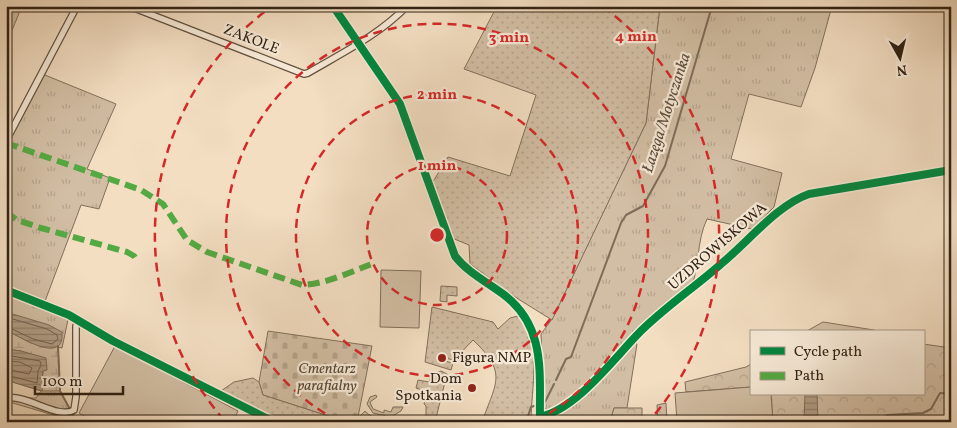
<svg xmlns="http://www.w3.org/2000/svg" width="957" height="428" font-family="Vollkorn,serif">
	<style>
		.grass { fill: url(#grass-tufts); stroke: #82705c }
		.forest { fill: url(#forest-crowns); stroke: #82705c }
		.wetland { fill: url(#wetland-marsh); stroke: #82705c }
		.cemetery { fill: url(#cemetery-stones); stroke: #82705c }
		.park { fill: url(#park-dots); stroke: #82705c }
		.pitch { fill: #d2bea4; stroke: #82705c }
		.water { fill: url(#water-rules); stroke: #7e6c59 }
		.lines { fill: none; stroke-linecap: round; stroke-linejoin: round }
		.shore { stroke: #71604e; stroke-width: 1 }
		.stream { stroke: #7e6c59; stroke-width: 2 }
		.street-casing { stroke: #625140; stroke-width: 8 }
		.secondary-casing { stroke: #312214; stroke-width: 9 }
		.street { stroke: #f7ead7; stroke-width: 5.5 }
		.secondary { stroke: #f7ead7; stroke-width: 8 }
		.quiet { stroke: #54aa42; stroke-width: 6; stroke-dasharray: 12 6; stroke-linecap: butt }
		.cycleway-casing { stroke: #f7ead7; stroke-width: 11 }
		.cycleway { stroke: #00873e; stroke-width: 8 }
		.ring { fill: none; stroke: #d62828; stroke-width: 2.5; stroke-dasharray: 9 6 }
		.poi-dot { fill: #8f2418; stroke: #f7ead7; stroke-width: 2 }
		.labels { text-anchor: middle; dominant-baseline: central; stroke-width: 4.5; stroke-linejoin: round; paint-order: stroke }
		.street-label { font-size: 15px; fill: #312214; stroke: #f7ead7 }
		.poi-label { font-size: 15px; fill: #312214; stroke: #f7ead7; text-anchor: start }
		.park-label { font-size: 15px; font-style: italic; fill: #594938; stroke: #f7ead7 }
		.water-label { font-size: 16px; font-style: italic; fill: #5e4d3c; stroke: #f7ead7 }
		.centre { fill: #d62828; stroke: #f7ead7; stroke-width: 2.5 }
		.ring-label { font-size: 15px; text-anchor: middle; font-weight: bold; fill: #d62828; stroke: #f7ead7; stroke-width: 4.5; stroke-linejoin: round; paint-order: stroke }
	</style>
	<defs>
		<pattern id="grass-tufts" width="24" height="20" patternUnits="userSpaceOnUse" patternTransform="scale(1.25)"><rect width="24" height="20" fill="#d2bea4"/><path d="M3 7l-1-3M5 7V3M7 7l1-3M15 17l-1-3M17 17v-4M19 17l1-3" fill="none" stroke="#b5a38c"/></pattern>
		<pattern id="forest-crowns" width="20" height="18" patternUnits="userSpaceOnUse" patternTransform="scale(1.25)"><rect width="20" height="18" fill="#d2bea4"/><path d="M2 6a3 3 0 1 1 6 0M12 15a3 3 0 1 1 6 0" fill="none" stroke="#b5a38c"/></pattern>
		<pattern id="wetland-marsh" width="20" height="14" patternUnits="userSpaceOnUse" patternTransform="scale(1.25)"><rect width="20" height="14" fill="#d2bea4"/><path d="M1 5h8M5 5V1M11 12h8M15 12V8" fill="none" stroke="#b5a38c"/></pattern>
		<pattern id="cemetery-stones" width="16" height="16" patternUnits="userSpaceOnUse" patternTransform="scale(1.25)"><rect width="16" height="16" fill="#d2bea4"/><path d="M2 7V4a2 2 0 0 1 4 0v3zM10 15v-3a2 2 0 0 1 4 0v3z" fill="#b5a38c"/></pattern>
		<pattern id="park-dots" width="8" height="8" patternUnits="userSpaceOnUse" patternTransform="scale(1.25)"><rect width="8" height="8" fill="#d2bea4"/><path d="M2 2h.1M6 6h.1" fill="none" stroke="#b5a38c" stroke-width="1.8" stroke-linecap="round"/></pattern>
		<pattern id="water-rules" width="6" height="5" patternUnits="userSpaceOnUse" patternTransform="scale(1.25)"><rect width="6" height="5" fill="#b19e87"/><path d="M0 2.5h6" fill="none" stroke="#91806d"/></pattern>
	</defs>
	<rect width="100%" height="100%" fill="#f3dec2"/>
	<filter id="stains"><feTurbulence type="fractalNoise" baseFrequency=".004" numOctaves="4"/><feColorMatrix values="0 0 0 0 .2 0 0 0 0 .09 0 0 0 0 .02 0 0 0 .5 -.17"/></filter>
	<radialGradient id="worn" r=".72"><stop offset=".6" stop-color="#630" stop-opacity="0"/><stop offset="1" stop-color="#630" stop-opacity=".3"/></radialGradient>
	<!-- grass -->
	<path class="grass" d="M6,6H22L6,45Z
		M660,6H832L815,68L801,107L749,94L731,159L782,173L774,207L752,229L707,219C696,242 700,268 690,291L639,333L588,386L550,413L544,407L541,334L552,319L646,123Z
		M40,73L116,104L87,169L110,178L99,209L81,205L44,304L69,315L62,348L58,347L60,391L77,422L6,401L16,398H36L41,391L6,380V134Z
		M634,342L637,344L627,408H614L610,422H546L577,401Z
		M376,395L377,397L370,402L373,409L384,413V410L391,412L393,407H403L401,411L391,417L373,413L367,404L370,397Z
		M365,411C374,421 388,421 400,418L401,422H358L360,416Z"/>
	<!-- forest -->
	<path class="forest" d="M823,322L874,330L879,332H805Z
		M923,344L951,348V415L934,422H773L771,394H923Z
		M751,364V387L686,392L685,382L746,367Z
		M666,403L667,422H658L657,405Z
		M614,408H642V422H610Z"/>
	<!-- wetland -->
	<path class="wetland" d="M6,330L31,343L58,346L60,391H42L43,371L21,351L6,349Z"/>
	<!-- cemetery -->
	<path class="cemetery" d="M268,331L372,346L357,422H347L263,395L259,382Z"/>
	<!-- park -->
	<path class="park" d="M497,6H660L646,123L552,320L515,297L470,264L469,245L452,238L431,185L448,157L510,176L536,95L464,69Z
		M441,286L457,287V296L447,295V302L440,301Z
		M432,307L493,322L498,329L510,318L518,316C543,344 531,387 531,422H482C496,382 508,373 473,340L454,360L440,357V360L453,363L451,370L425,362Z
		M441,371L447,374L436,418L446,422H426V406L424,404L427,392L416,388L418,380L429,382L431,375Z
		M253,378L259,382L263,395L347,422H281L221,391L234,382Z"/>
	<!-- pitch -->
	<path class="pitch" d="M381,270L421,271L419,328L380,327Z
		M115,346L238,411L233,422H95L79,413Z
		M751,387V394H771L773,422H677L675,393Z"/>
	<!-- water -->
	<path class="water" d="M6,312L49,325L62,332C65,366 20,337 6,330Z
		M6,349L21,351L46,358L47,370L43,371C41,377 43,384 42,391L6,380Z
		M805,394H817L818,422H804Z"/>
	<g class="lines">
		<!-- shore -->
		<path class="shore" d="M6,317L47,329L57,335L58,339L52,344L33,339L6,326
			M6,355L40,361L41,365L38,371L37,383L6,375
			M6,361L20,362L32,368L29,374L6,369"/>
		<!-- stream -->
		<path class="stream" d="M58,346L60,391L77,422
			M556,380L566,359L571,357L621,223L626,215L643,206L665,166L712,6
			M545,402L554,384
			M526,422L531,407L534,406
			M874,422L888,415L923,413L931,409L940,393L951,394"/>
		<!-- street casing -->
		<g class="street-casing">
			<path id="street" d="M129,6L304,74L308,73C342,53 379,35 407,6
				M6,141L77,6
				M6,290L69,315L113,341L274,422
				M6,398C27,394 58,420 74,410L76,397V326L79,321
				M540,417C576,409 612,361 637,335C662,309 694,288 721,264C748,242 777,205 809,194L951,170"/>
		</g>
		<!-- secondary casing -->
		<g class="secondary-casing">
			<path id="secondary" d="M333,6L400,104L455,256C467,272 487,282 503,294C547,327 539,374 540,422"/>
		</g>
		<!-- street -->
		<use href="#street" class="street"/>
		<!-- secondary -->
		<use href="#secondary" class="secondary"/>
		<!-- quiet -->
		<path class="quiet" d="M6,143L141,190L163,204L187,240L207,252L302,285C326,284 350,272 372,264
			M6,212L17,220L41,228L127,252L134,256L138,262"/>
		<!-- cycleway casing -->
		<g class="cycleway-casing">
			<path id="cycleway" d="M333,6L400,104L455,256C467,272 487,282 503,294C547,327 539,374 540,422
				M6,290L69,315L113,341L274,422
				M540,417C576,409 612,361 637,335C662,309 694,288 721,264C748,242 777,205 809,194L951,170"/>
		</g>
		<!-- cycleway -->
		<use href="#cycleway" class="cycleway"/>
	</g>
	<!-- distance rings -->
	<g class="ring">
		<circle cx="437" cy="235" r="70"/>
		<circle cx="437" cy="235" r="141"/>
		<path d="M338 421A211 211 0 1 1 536 421"/>
		<path d="M224 420A282 282 0 0 1 271 7M603 7A282 282 0 0 1 650 420"/>
	</g>
	<!-- markers -->
	<g class="poi-dot">
		<circle cx="442" cy="358" r="5"/>
		<circle cx="472" cy="388" r="5"/>
	</g>
	<g class="labels">
		<!-- street labels -->
		<g class="street-label">
			<text transform="translate(251 40) rotate(21)">ZAKOLE</text>
			<text transform="translate(718 247) rotate(-41)">UZDROWISKOWA</text>
		</g>
		<!-- poi labels -->
		<g class="poi-label">
			<text x="452" y="358">Figura NMP</text>
			<text x="462" y="379" text-anchor="end">Dom<tspan x="462" dy="17">Spotkania</tspan></text>
		</g>
		<!-- park labels -->
		<g class="park-label">
			<text x="327" y="369">Cmentarz<tspan x="327" dy="17">parafialny</tspan></text>
		</g>
		<!-- water labels -->
		<g class="water-label">
			<text transform="translate(667 113) rotate(-72)">Łazęga/Motyczanka</text>
		</g>
	</g>
	<circle cx="437" cy="235" r="8" class="centre"/>
	<g class="ring-label">
		<text x="636" y="41">4 min</text>
		<text x="509" y="42">3 min</text>
		<text x="437" y="99">2 min</text>
		<text x="437" y="170">1 min</text>
	</g>
	<!-- margin -->
	<rect width="957" height="428" fill="none" stroke="#f3dec2" stroke-width="25"/>
	<rect x="8" y="8" width="942" height="413" fill="none" stroke="#312214" stroke-width="2.5"/>
	<rect x="12" y="12" width="932" height="403" fill="none" stroke="#312214"/>
	<!-- legend -->
	<rect x="750" y="330" width="175" height="65" fill="#f7ead7" stroke="#a89a89"/>
	<rect x="760" y="347" width="25" height="8" fill="#00873e" stroke="#a89a89"/>
	<text x="794" y="356" font-size="15" fill="#312214">Cycle path</text>
	<rect x="760" y="372" width="25" height="8" fill="#54aa42" stroke="#a89a89"/>
	<text x="794" y="380" font-size="15" fill="#312214">Path</text>
	<!-- north arrow -->
	<g transform="translate(900 58) rotate(172)" stroke="#f7ead7" stroke-width="4" paint-order="stroke">
	<path d="M0-4L9 19L0 12L-9 19Z" fill="#312214"/>
	<text y="-8" font-size="14" font-weight="bold" text-anchor="middle" fill="#312214">N</text>
	</g>
	<!-- scale -->
	<path d="M35 386v8h88v-8" fill="none" stroke="#312214" stroke-width="2.5"/>
	<text x="42" y="386" font-size="15" fill="#312214" stroke="#f7ead7" stroke-width="4" paint-order="stroke">100 m</text>
	<rect width="100%" height="100%" filter="url(#stains)"/>
	<rect width="100%" height="100%" fill="url(#worn)"/>
</svg>
